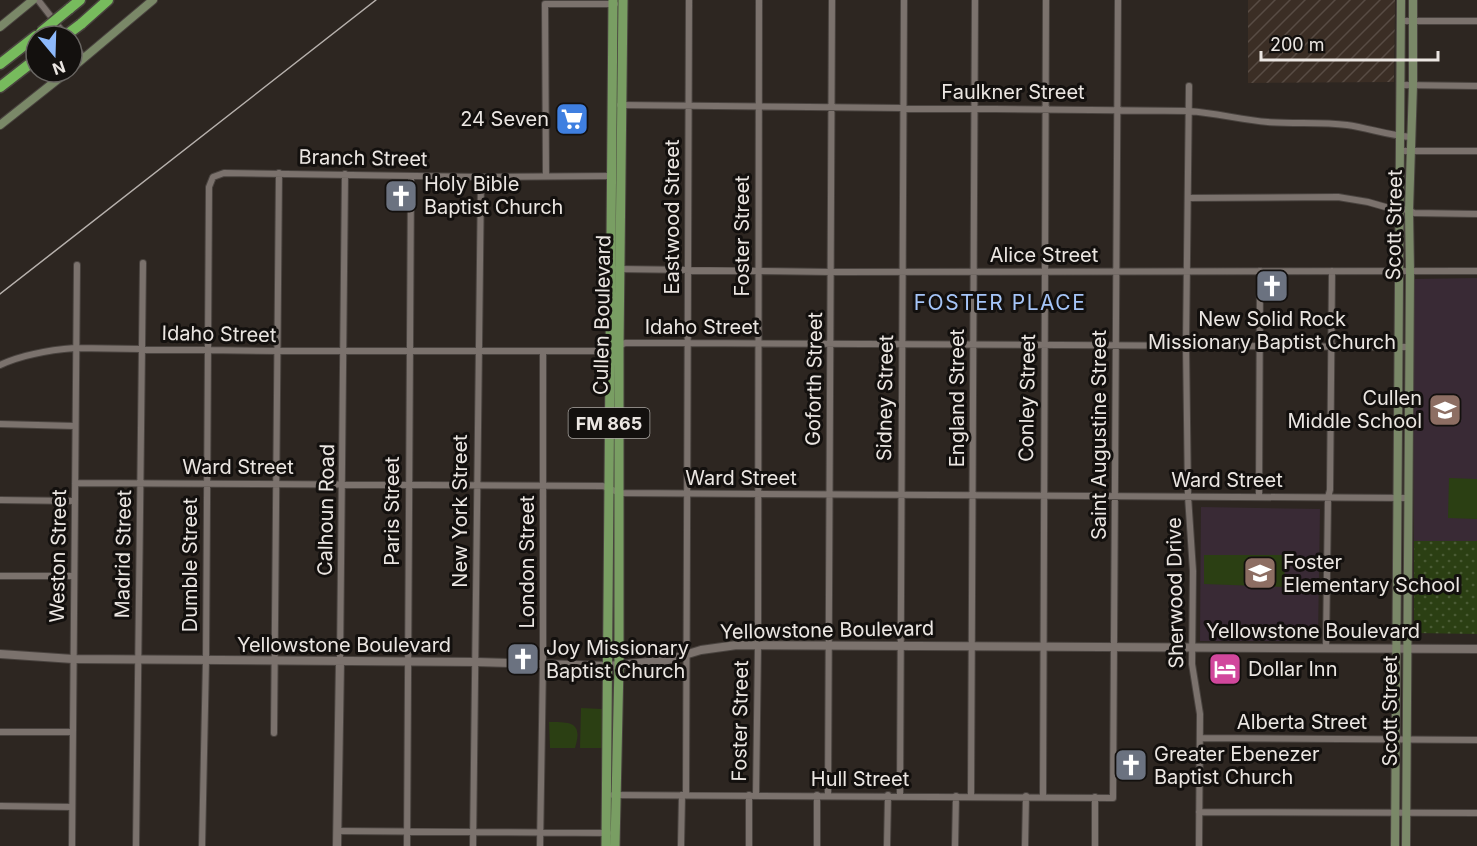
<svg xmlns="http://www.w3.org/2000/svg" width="1477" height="846" font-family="Inter,sans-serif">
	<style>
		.industrial { fill: url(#industrial-furrows) }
		.education { fill: #392a35 }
		.grass { fill: #2b3f13 }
		.park { fill: url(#park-dots) }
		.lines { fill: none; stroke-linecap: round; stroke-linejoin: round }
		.minor-casing { stroke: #49433f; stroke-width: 8 }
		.tertiary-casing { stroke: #49433f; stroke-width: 10 }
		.secondary-casing { stroke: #49433f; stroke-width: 10 }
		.primary-casing { stroke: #49433f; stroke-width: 11 }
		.motorway-casing { stroke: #49433f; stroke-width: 13 }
		.minor { stroke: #7b726d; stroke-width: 6 }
		.tertiary { stroke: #7b726d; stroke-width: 8 }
		.secondary { stroke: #7a8868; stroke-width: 8 }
		.primary { stroke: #799e63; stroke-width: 9 }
		.motorway { stroke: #77bb5d; stroke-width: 10 }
		.rail { stroke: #b7b1ad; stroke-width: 1.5 }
		.motorway-bridge-casing { stroke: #49433f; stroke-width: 13; stroke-linecap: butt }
		.motorway-bridge { stroke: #77bb5d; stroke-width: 10 }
		.labels { text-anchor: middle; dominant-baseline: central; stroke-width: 6; stroke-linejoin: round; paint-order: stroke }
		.shield { fill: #13100e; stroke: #aaa6a2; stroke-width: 1.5 }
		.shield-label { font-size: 18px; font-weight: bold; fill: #ebe6e2 }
		.street-label { font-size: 20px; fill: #ebe6e2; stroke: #13100e }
		.poi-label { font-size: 20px; fill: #ebe6e2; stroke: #13100e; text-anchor: start }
		.neighbourhood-label { font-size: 21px; letter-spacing: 1.5px; fill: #a5c5f8; stroke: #13100e }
	</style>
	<defs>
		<pattern id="industrial-furrows" width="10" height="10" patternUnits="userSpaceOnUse" patternTransform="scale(1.5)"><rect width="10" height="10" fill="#3b2e25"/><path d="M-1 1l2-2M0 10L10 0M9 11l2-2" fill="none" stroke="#584c44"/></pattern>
		<pattern id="park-dots" width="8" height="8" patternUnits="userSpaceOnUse" patternTransform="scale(1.5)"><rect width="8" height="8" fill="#2b3f13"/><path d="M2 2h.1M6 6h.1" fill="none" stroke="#4a5b35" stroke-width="1.8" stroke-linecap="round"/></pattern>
	</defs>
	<rect width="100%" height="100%" fill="#2d2621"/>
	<!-- industrial -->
	<path class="industrial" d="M1248,0H1395L1394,82L1248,83Z"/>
	<!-- education -->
	<path class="education" d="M1477,278V541H1414L1413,279Z
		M1201,507L1320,509L1318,637L1284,641H1200Z"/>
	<!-- grass -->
	<path class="grass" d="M1449,478L1477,479V519L1448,518Z
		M1204,555H1285L1284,587L1204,584Z
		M581,708L602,709V748H580Z
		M549,722C571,722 583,722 575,748H550Z"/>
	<!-- park -->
	<path class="park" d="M1414,541H1477V634L1414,633Z"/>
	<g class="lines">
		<!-- minor casing -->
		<g class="minor-casing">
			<path id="minor" d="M38,0L66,36
				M1400,21H1477
				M72,43L84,58
				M1401,85L1477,86
				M1189,86L1186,345L1188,496L1193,571L1192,664L1200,714L1199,846
				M620,105L1189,111C1216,113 1242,120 1268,122C1294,124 1321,122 1347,125C1369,128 1390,136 1412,137
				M1401,151H1477
				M546,176L545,4H615
				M1188,198L1338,197L1368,202L1389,208L1409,210L1414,213L1477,214
				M617,269L831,272L1477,271
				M0,365C24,354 49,350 75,348L277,351H609L625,343H687L1409,347
				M0,424L75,426
				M75,483L603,486L620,493L1408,498
				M1259,496L1260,271
				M0,500L75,501
				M0,576H74
				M1326,647L1328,497L1330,490L1332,271
				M340,661L345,174
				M0,732H72
				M274,733L279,173
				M1200,738L1477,740
				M613,795L1113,798L1118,0
				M686,795L689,0
				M756,795L758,645L759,0
				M828,795L832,0
				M900,796L904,0
				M971,796L975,0
				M1043,797L1046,0
				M0,806L72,807
				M1199,812L1477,813
				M337,831L608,833
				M72,846L77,265
				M136,846L143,263
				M202,846L206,660L209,187L213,177L224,173L481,177L613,176
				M407,846L411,176
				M473,846L481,177
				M540,846L543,663V351
				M681,846L682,795
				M749,846V795
				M817,846V795
				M887,846L888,795
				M955,846L956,796
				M1025,846L1026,796
				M1095,846V797"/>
		</g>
		<!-- tertiary casing -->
		<g class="tertiary-casing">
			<path id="tertiary" d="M0,654L73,659L476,662L608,666L668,660L701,650L737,645L1477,649
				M337,846L340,661"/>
		</g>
		<!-- secondary casing -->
		<g class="secondary-casing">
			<path id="secondary" d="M0,27L33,0
				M72,68L153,0
				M0,125L67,72
				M1395,846L1401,0
				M1406,846L1410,272L1409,210L1413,85V0"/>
		</g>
		<!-- primary casing -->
		<g class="primary-casing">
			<path id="primary" d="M606,846L613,0
				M615,846L619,665V345L623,0"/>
		</g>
		<!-- motorway casing -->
		<g class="motorway-casing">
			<path id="motorway" d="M69,9L80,0
				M81,24L108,0
				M0,64L36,36
				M0,87L36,59"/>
		</g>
		<!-- minor -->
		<use href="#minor" class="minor"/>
		<!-- tertiary -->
		<use href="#tertiary" class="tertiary"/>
		<!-- secondary -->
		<use href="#secondary" class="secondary"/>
		<!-- primary -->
		<use href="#primary" class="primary"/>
		<!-- motorway -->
		<use href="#motorway" class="motorway"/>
		<!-- rail -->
		<path class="rail" d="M0,294L376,0"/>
		<!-- motorway-bridge casing -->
		<g class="motorway-bridge-casing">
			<path id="motorway-bridge" d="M41,32L69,9
				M65,36L81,24"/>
		</g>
		<!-- motorway-bridge -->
		<use href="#motorway-bridge" class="motorway-bridge"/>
	</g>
	<!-- icons -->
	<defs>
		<g id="supermarket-square" transform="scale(1.725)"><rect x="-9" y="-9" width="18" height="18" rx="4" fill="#3f7fe0" stroke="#13100e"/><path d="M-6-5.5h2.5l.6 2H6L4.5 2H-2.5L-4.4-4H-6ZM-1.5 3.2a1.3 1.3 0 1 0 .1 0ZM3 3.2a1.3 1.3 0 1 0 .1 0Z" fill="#fff"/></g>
		<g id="church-square" transform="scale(1.725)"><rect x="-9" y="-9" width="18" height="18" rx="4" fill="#6b7280" stroke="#13100e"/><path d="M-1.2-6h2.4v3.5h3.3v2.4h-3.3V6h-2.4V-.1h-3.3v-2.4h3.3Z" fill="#fff"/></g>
		<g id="school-square" transform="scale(1.725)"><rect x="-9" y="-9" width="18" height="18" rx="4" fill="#8d6e63" stroke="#13100e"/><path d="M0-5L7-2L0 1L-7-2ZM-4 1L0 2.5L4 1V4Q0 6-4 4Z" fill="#fff"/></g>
		<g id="hotel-square" transform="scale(1.725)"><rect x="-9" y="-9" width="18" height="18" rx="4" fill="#d1479c" stroke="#13100e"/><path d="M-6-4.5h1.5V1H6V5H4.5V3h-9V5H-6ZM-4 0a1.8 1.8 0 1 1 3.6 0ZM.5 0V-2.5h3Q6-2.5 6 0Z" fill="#fff"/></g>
	</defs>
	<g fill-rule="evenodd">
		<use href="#supermarket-square" x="572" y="119"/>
		<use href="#church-square" x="401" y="196"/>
		<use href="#church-square" x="1272" y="286"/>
		<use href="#school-square" x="1445" y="410"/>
		<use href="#school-square" x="1260" y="573"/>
		<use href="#church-square" x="523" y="659"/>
		<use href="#hotel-square" x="1225" y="669"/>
		<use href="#church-square" x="1131" y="765"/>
	</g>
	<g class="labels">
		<!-- shield labels -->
		<rect class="shield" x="568.5" y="408" width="81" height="30" rx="4.5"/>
		<g class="shield-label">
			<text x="609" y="423">FM 865</text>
		</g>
		<!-- street labels -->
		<g class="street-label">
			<text x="1013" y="92">Faulkner Street</text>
			<text transform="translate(363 158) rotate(1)">Branch Street</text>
			<text transform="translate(672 217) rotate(-90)">Eastwood Street</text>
			<text transform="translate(1394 225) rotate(-89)">Scott Street</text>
			<text transform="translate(742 236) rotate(-90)">Foster Street</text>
			<text x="1044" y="255">Alice Street</text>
			<text transform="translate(602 315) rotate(-89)">Cullen Boulevard</text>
			<text x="702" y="327">Idaho Street</text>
			<text transform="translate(219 334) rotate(1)">Idaho Street</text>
			<text transform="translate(814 379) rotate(-89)">Goforth Street</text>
			<text transform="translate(885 398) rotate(-89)">Sidney Street</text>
			<text transform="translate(957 398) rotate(-90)">England Street</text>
			<text transform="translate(1027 398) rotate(-89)">Conley Street</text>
			<text transform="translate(1099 435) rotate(-90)">Saint Augustine Street</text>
			<text x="238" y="467">Ward Street</text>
			<text x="741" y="478">Ward Street</text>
			<text x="1227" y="480">Ward Street</text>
			<text transform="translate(326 510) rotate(-89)">Calhoun Road</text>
			<text transform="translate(392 511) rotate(-90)">Paris Street</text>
			<text transform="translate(460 511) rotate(-90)">New York Street</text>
			<text transform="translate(123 554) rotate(-89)">Madrid Street</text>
			<text transform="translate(58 556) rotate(-89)">Weston Street</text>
			<text transform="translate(527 562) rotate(-90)">London Street</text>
			<text transform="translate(190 565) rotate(-90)">Dumble Street</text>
			<text transform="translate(1175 593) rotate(-91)">Sherwood Drive</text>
			<text transform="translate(827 630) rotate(-1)">Yellowstone Boulevard</text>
			<text x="1313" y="631">Yellowstone Boulevard</text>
			<text x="344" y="645">Yellowstone Boulevard</text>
			<text transform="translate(1390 711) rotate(-90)">Scott Street</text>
			<text transform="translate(740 721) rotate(-89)">Foster Street</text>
			<text x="1302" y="722">Alberta Street</text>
			<text x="860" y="779">Hull Street</text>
		</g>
		<!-- poi labels -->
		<g class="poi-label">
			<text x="549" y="119" text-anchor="end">24 Seven</text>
			<text x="424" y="184">Holy Bible<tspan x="424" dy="23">Baptist Church</tspan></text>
			<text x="1272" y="319" text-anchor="middle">New Solid Rock<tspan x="1272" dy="23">Missionary Baptist Church</tspan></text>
			<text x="1422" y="398" text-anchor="end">Cullen<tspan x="1422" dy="23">Middle School</tspan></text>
			<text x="1283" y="562">Foster<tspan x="1283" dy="23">Elementary School</tspan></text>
			<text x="546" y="648">Joy Missionary<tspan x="546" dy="23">Baptist Church</tspan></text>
			<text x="1248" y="669">Dollar Inn</text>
			<text x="1154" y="754">Greater Ebenezer<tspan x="1154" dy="23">Baptist Church</tspan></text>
		</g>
		<!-- neighbourhood labels -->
		<g class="neighbourhood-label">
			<text x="1000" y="302">FOSTER PLACE</text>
		</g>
	</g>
	<!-- north arrow -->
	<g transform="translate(54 54) rotate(161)"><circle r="28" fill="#13100e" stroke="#696663" stroke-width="1.5"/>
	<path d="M0-4.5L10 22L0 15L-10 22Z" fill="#8db9fc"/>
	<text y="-9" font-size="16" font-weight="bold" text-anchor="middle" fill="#ebe6e2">N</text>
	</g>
	<!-- scale -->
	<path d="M1261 51v9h177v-9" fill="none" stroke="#ebe6e2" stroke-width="3"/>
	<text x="1270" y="51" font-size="18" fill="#ebe6e2" stroke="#13100e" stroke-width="4.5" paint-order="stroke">200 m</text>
</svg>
